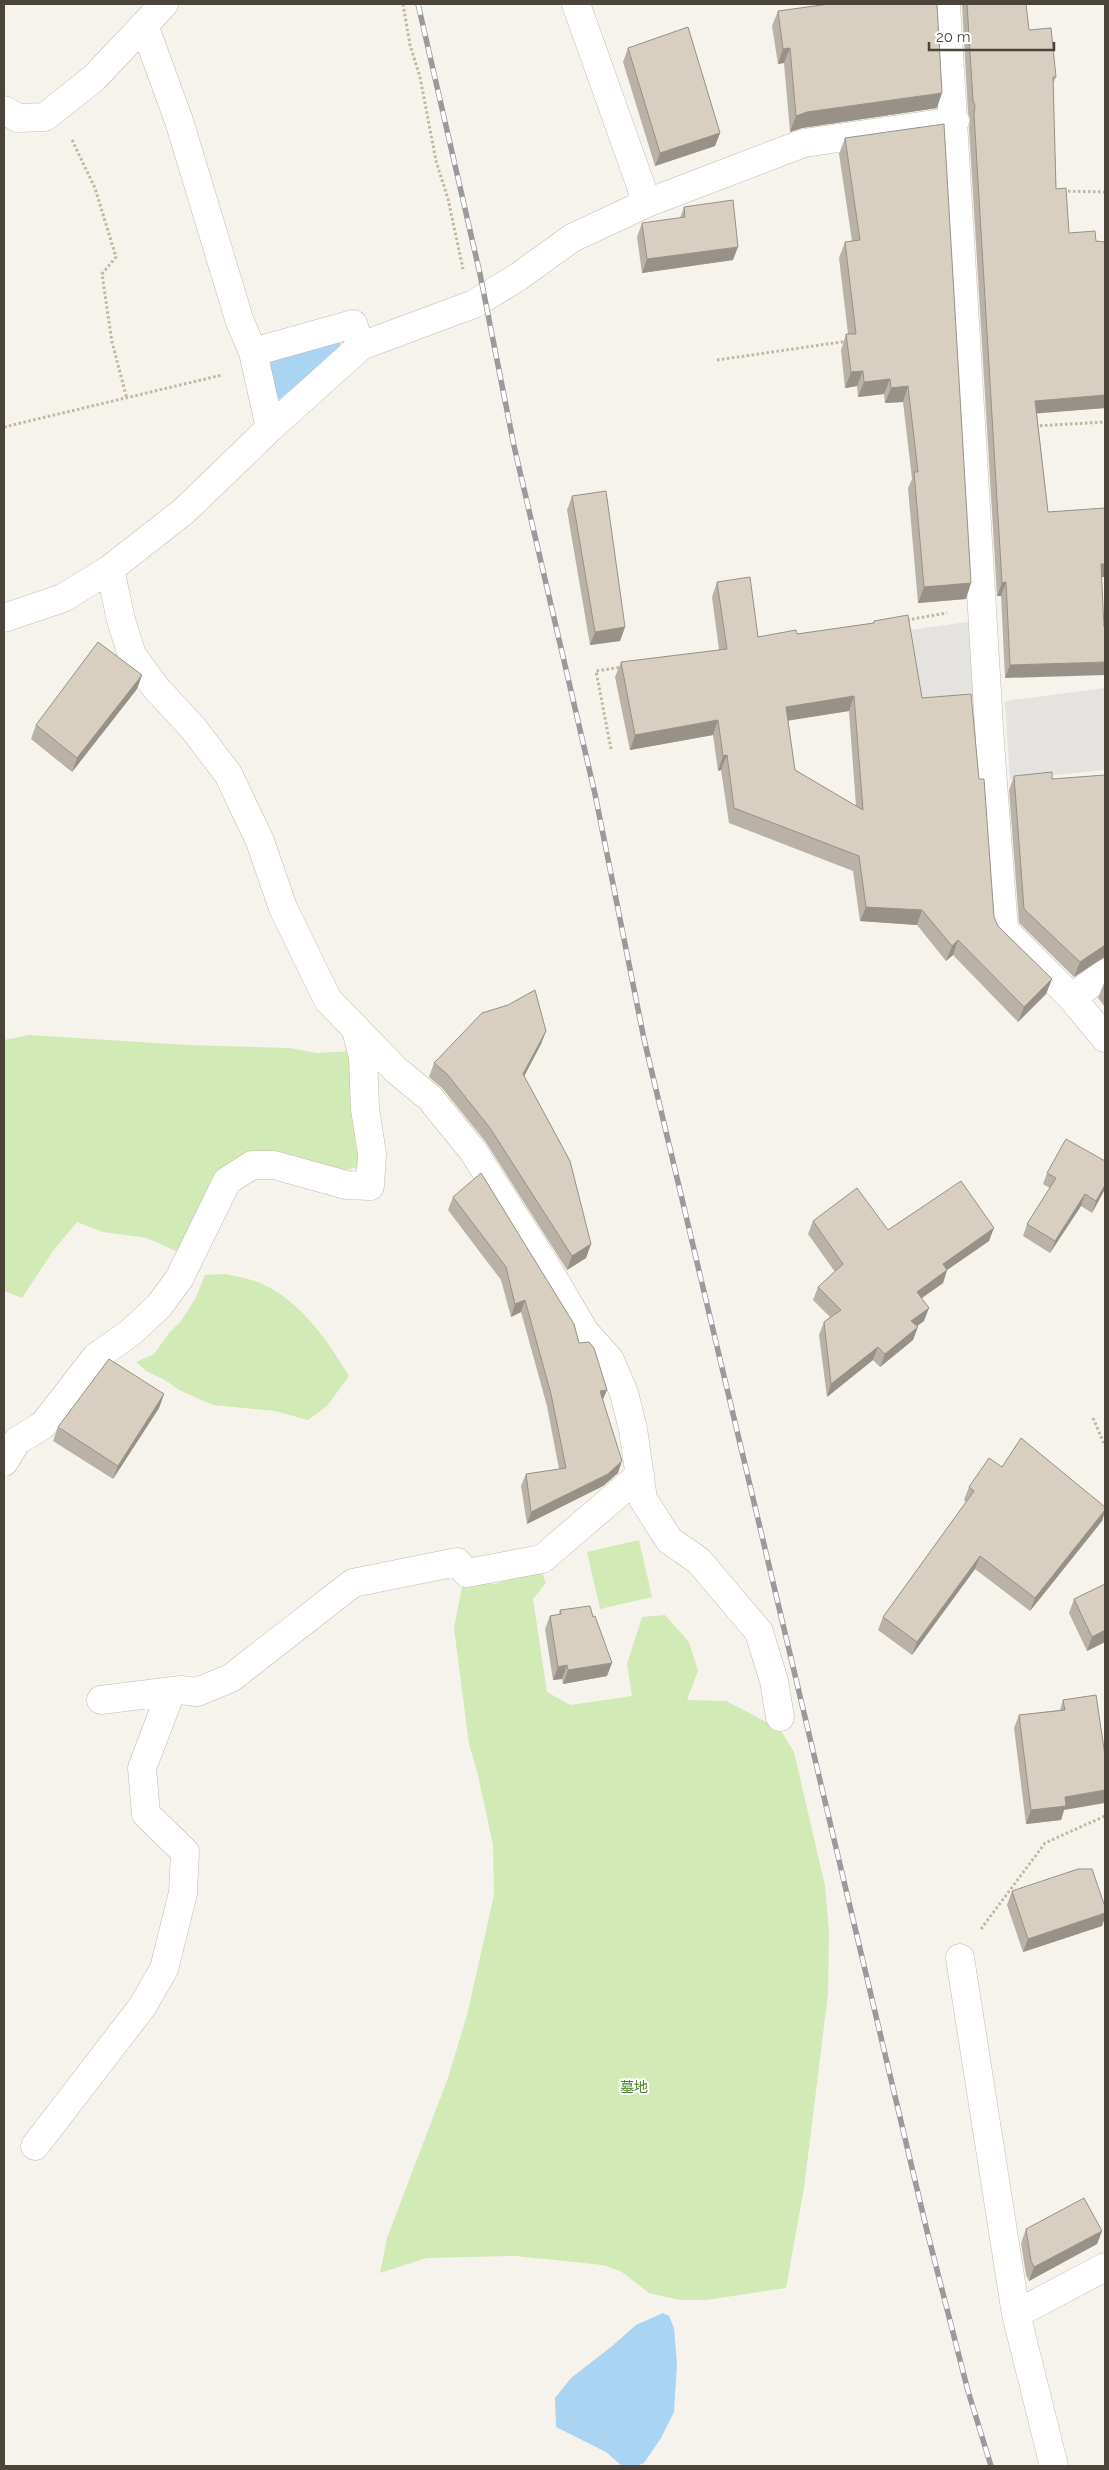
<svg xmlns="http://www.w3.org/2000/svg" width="1109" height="2470" font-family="Raleway,'Noto Sans JP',sans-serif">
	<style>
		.green { fill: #d2eab5 }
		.parking { fill: #e5e3e0 }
		.water { fill: #a9d4f2 }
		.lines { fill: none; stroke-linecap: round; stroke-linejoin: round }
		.minor-casing { stroke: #c2bbae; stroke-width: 29 }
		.path { stroke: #c4b79f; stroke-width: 3; stroke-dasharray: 2.5 2.5; stroke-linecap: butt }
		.minor { stroke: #fff; stroke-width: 28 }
		.rail-casing { stroke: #9a9a9a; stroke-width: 5.5 }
		.rail { stroke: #fff; stroke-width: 4; stroke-dasharray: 11; stroke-linecap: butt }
		.wall { fill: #bab2a6; fill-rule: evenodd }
		.shaded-wall { fill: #979187 }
		.building { fill: #d8cfc1; stroke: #979187; fill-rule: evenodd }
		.labels { text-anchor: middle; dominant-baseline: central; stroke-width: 4; stroke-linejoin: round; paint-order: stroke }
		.park-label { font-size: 14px; fill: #4a7f2a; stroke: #fff }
	</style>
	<rect width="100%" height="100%" fill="#f6f3ec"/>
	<!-- green -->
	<path class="green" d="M29,1035L188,1045L289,1048L317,1053L352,1051L366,1163C340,1179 293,1165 263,1161L178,1252L147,1238L103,1232L77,1222L53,1251L22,1298L4,1291V1040Z
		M225,1274C235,1276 245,1278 255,1281C298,1297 326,1338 349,1376L327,1406L308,1420L275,1411L213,1405L179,1390L165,1380L146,1371L136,1362L154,1354L169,1333L181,1321L195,1299L205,1275Z
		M639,1540L652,1597L600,1609L587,1552Z
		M542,1573L546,1583L533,1599L547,1692L570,1705L632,1696L627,1664L642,1617L665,1615L689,1642L698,1671L687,1700L726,1701L780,1729L794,1752L825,1886L829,1931L828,1994L804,2188L786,2288L706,2300H679L649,2293L622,2272L603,2265L515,2256L427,2258L380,2273L387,2238L448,2078L467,2015L494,1895L493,1845L478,1775L469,1744L454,1628L462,1587L478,1581L495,1584L521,1575Z"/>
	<!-- parking -->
	<path class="parking" d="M975,621L982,699L922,706L910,630Z
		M1105,688V770L1010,780L1005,701Z"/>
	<!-- water -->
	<path class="water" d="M340,339V348L274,404L266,357Z
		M663,2313L669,2316L674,2328L677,2364L674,2412L661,2438L644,2463L637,2466H622L606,2452L556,2427L555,2398L571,2378L611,2347L636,2325Z"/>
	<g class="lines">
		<!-- minor casing -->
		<g class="minor-casing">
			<path id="minor" d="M576,4L647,203
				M946,4L990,743L1004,930L1072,998L1105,1038
				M144,25L179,121L240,322L253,352L270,428
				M4,110L18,118L45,117L94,78L164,4
				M253,352L353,324L361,346
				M110,569L121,620L132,655L156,688L193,728L228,774L260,841L283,908L328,1000L396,1070L430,1098L473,1151L546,1266L585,1332L610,1360L624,1393L633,1429L643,1499L669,1540L699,1561L759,1632L774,1681L780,1717
				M4,618L63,598L110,569L184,511L270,428L361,346L474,304L518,277L572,238L647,203L804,143L955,121
				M1072,998L1105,973
				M4,1462L17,1441L43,1425L96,1357L130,1333L159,1306L179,1279L227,1181L252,1165H274L346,1185L370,1186L372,1154L365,1109L363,1057L356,1030
				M101,1700L181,1690L197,1692L231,1678L353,1583L457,1562L467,1573L542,1559L640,1475
				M960,1958L1016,2314L1054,2466
				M35,2146L142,2007L164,1969L183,1893L185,1852L146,1814L142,1768L171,1692
				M1016,2314L1105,2267"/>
		</g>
		<!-- path -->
		<path class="path" d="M403,4L410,45L420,77L436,161L448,199L463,269
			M72,140L95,188L116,257L102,274L112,342L127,399
			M1063,191L1105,192
			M717,360L848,341
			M1035,426L1105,422
			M4,427L222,375
			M907,620L947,613
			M611,749L596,671L622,667
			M1093,1418L1105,1446
			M981,1929L1045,1843L1105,1816"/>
		<!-- minor -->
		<use href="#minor" class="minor"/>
		<!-- rail casing -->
		<g class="rail-casing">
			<path id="rail" d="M418,4L480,274L514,446L595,794L644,1039L927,2231L968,2391L991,2466"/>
		</g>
		<!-- rail -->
		<use href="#rail" class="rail"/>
	</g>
	<!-- wall -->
	<path class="wall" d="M962,4H1026L1029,30L1056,77L1053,84L1056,189L1069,233L1096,241L1105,242V408L1037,413L1048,512L1105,508V577H1102L1005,678L1001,596H997L969,128L970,119L968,113Z
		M778,11L937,108L802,128L790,132L784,63L778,64L772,26Z
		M628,48L720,133L715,146L655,166L623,62Z
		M845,138L966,599L918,603L908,488L912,479L903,402L885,403L884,394L858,397L857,386L845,388L841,350L846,334H848L839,258L845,242L852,241L839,154Z
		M684,207L733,260L642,273L637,237L642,223L680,218Z
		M572,496L625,627L620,641L590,645L567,510Z
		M717,582L758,637L797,634L873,623L874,621L922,698L979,779L994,917L998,926L1052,979L1046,994L1018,1022L953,955L946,961L917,925L860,921L853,871L729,823L721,770L718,771L713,735L630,750L615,677L621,662L719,650L712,597ZM849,711L856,806L795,770L788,720Z
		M142,675L137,689L72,772L31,739L36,725Z
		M1105,775V958H1103L1074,977L1019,923L1009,790L1014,776L1052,779Z
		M1105,982V1007L1098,998L1104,983Z
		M546,1031L541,1044L524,1076L591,1244L586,1258L567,1270L485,1141L442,1088L429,1077L434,1063Z
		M1047,1173L1105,1189L1092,1213L1081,1206L1050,1253L1023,1236L1027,1224L1050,1188L1043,1184Z
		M453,1197L579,1343L603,1401L618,1473L603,1486L527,1524L521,1486L526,1474L559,1469L547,1406L521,1312L511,1317L501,1280L448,1210Z
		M813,1221L888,1230L989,1241L947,1270L943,1283L922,1298L924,1321L917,1326L913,1340L880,1367L873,1360L827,1397L819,1335L824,1322L830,1317L813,1300L818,1287L835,1272L808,1234Z
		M164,1394L159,1408L113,1479L53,1441L58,1427Z
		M1002,1467L1105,1507V1512L1102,1521L1030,1611L975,1569L912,1655L878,1630L883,1617L966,1502L964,1500L969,1487Z
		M1074,1599L1105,1642L1087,1651L1069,1613Z
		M560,1610L593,1617L607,1676L563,1684L562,1679L553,1680L545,1629L550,1616L559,1614Z
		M1096,1695L1064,1810L1061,1820L1026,1824L1014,1728L1019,1715L1060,1710L1063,1700Z
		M1012,1891L1102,1926L1023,1952L1007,1905Z
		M1026,2229L1102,2231L1097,2244L1029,2281L1026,2275L1021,2243Z"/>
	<!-- shaded-wall -->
	<path class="shaded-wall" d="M790,48L784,63L778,64L783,49Z
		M942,93L937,108L802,128L790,132L796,116L807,112Z
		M720,133L715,146L655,166L660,153Z
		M738,247L733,260L642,273L647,259Z
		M863,371L857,386L845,388L851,372Z
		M890,379L884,394L858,397L864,382Z
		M908,386L903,402L885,403L891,388Z
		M1105,395V408L1030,414L1035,401Z
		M1101,564H1105V577H1096Z
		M1006,582L1001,596H997L1002,583Z
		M971,583L966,599L918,603L924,587Z
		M625,627L620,641L590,645L595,632Z
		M1105,662V675L1005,678L1010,665Z
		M142,675L137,689L72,772L77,758Z
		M854,696L849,711L780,722L786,707Z
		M718,720L713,735L630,750L635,735Z
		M727,755L721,770L718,771L723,756Z
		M866,907L922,910L917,925L860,921Z
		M958,940L953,955L946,961L952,946Z
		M1105,945V958H1103L1074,977L1080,962Z
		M1052,979L1046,994L1018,1022L1024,1007Z
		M546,1031L541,1044L518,1088L523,1074Z
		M1105,1185V1189L1092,1213L1096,1201Z
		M1085,1194L1081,1206L1050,1253L1055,1241Z
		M994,1228L989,1241L947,1270L943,1283L912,1305L917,1292L943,1264Z
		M591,1244L586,1258L567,1270L572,1256Z
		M525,1300L521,1312L511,1317L515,1304Z
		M929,1308L924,1321L906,1334L911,1321Z
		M918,1327L913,1340L880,1367L885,1354Z
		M878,1347L873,1360L827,1397L831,1384Z
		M607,1390L602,1402L600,1391Z
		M164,1394L159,1408L113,1479L118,1466Z
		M622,1461L618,1473L603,1486L527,1524L531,1512Z
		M1105,1510L1102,1521L1030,1611L1035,1598Z
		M980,1556L975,1569L912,1655L917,1642Z
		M1105,1630V1642L1087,1651L1092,1637Z
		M612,1663L607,1676L563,1684L568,1670Z
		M567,1665L562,1679L553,1680L558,1667Z
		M1105,1790V1803L1064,1810L1061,1820L1026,1824L1031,1810L1065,1797Z
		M1105,1913V1918L1102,1926L1023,1952L1028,1939Z
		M1102,2231L1097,2244L1029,2281L1034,2267Z"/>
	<!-- building -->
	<path class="building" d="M829,4H937L942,93L807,112L796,116L790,48L783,49L778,11Z
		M967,4H1026L1029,30L1051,28L1056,77H1053L1056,189L1066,188L1069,233L1095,231L1096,241L1105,242V395L1035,401L1048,512L1105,508V564H1101L1104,627H1105V662L1010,665L1006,582L1002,583L974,114L975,106L973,100Z
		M688,27L720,133L660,153L628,48Z
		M944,124L971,583L924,587L914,472H918L908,386L891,388L890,379L864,382L863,371L851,372L846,334H856L845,242L860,240L845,138Z
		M733,200L738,247L647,259L642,223L685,217L684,207Z
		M606,491L625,627L595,632L572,496Z
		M750,577L758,637L796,630L797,634L874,623V621L908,615L922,698L971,694L979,779H984L994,917L998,926L1052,979L1024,1007L958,940L952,946L922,910L866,907L859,856L734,808L727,755L723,756L718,720L635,735L621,662L727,649L717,582ZM854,696L863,810L795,770L786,707Z
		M98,642L142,675L77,758L36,725Z
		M1052,772V779L1105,775V945L1080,962L1024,909L1014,776Z
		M535,990L546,1031L523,1074L570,1161L591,1244L572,1256L490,1128L447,1074L434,1063L482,1013L508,1005Z
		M1066,1139L1105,1161V1185L1096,1201L1085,1194L1055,1241L1027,1224L1056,1178L1047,1173Z
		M481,1173L574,1324L579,1343L589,1342L594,1348L607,1390L600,1391L622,1461L608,1474L531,1512L526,1474L566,1468L551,1394L525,1300L515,1304L506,1267L453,1197Z
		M961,1181L994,1228L943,1264L947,1270L917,1292L929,1308L911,1321L918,1327L885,1354L878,1347L831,1384L824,1322L841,1310L818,1287L843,1264L813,1221L857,1188L888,1230Z
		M109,1359L164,1394L118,1466L58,1427Z
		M1021,1438L1105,1507V1510L1035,1598L980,1556L917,1642L883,1617L974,1491L969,1487L989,1458L1002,1467Z
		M1105,1584V1630L1092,1637L1074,1599Z
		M590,1606L593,1617L595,1616L612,1663L568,1670L567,1665L558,1667L550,1616L561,1614L560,1610Z
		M1096,1695L1105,1755V1790L1065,1797L1066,1806L1031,1810L1019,1715L1065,1710L1063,1700Z
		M1078,1869H1092L1105,1907V1913L1028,1939L1012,1891Z
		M1084,2198L1102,2231L1034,2267L1031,2261L1026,2229Z"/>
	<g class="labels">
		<!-- park labels -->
		<g class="park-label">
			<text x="634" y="2087">墓地</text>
		</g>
	</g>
	<!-- border -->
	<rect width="1109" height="2470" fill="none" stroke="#4b4439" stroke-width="10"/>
	<!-- scale -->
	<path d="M929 42v8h125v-8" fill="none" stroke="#4b4439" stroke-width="2.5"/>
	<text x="936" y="42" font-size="15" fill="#4b4439" stroke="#ffffff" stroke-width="4" paint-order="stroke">20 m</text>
</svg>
